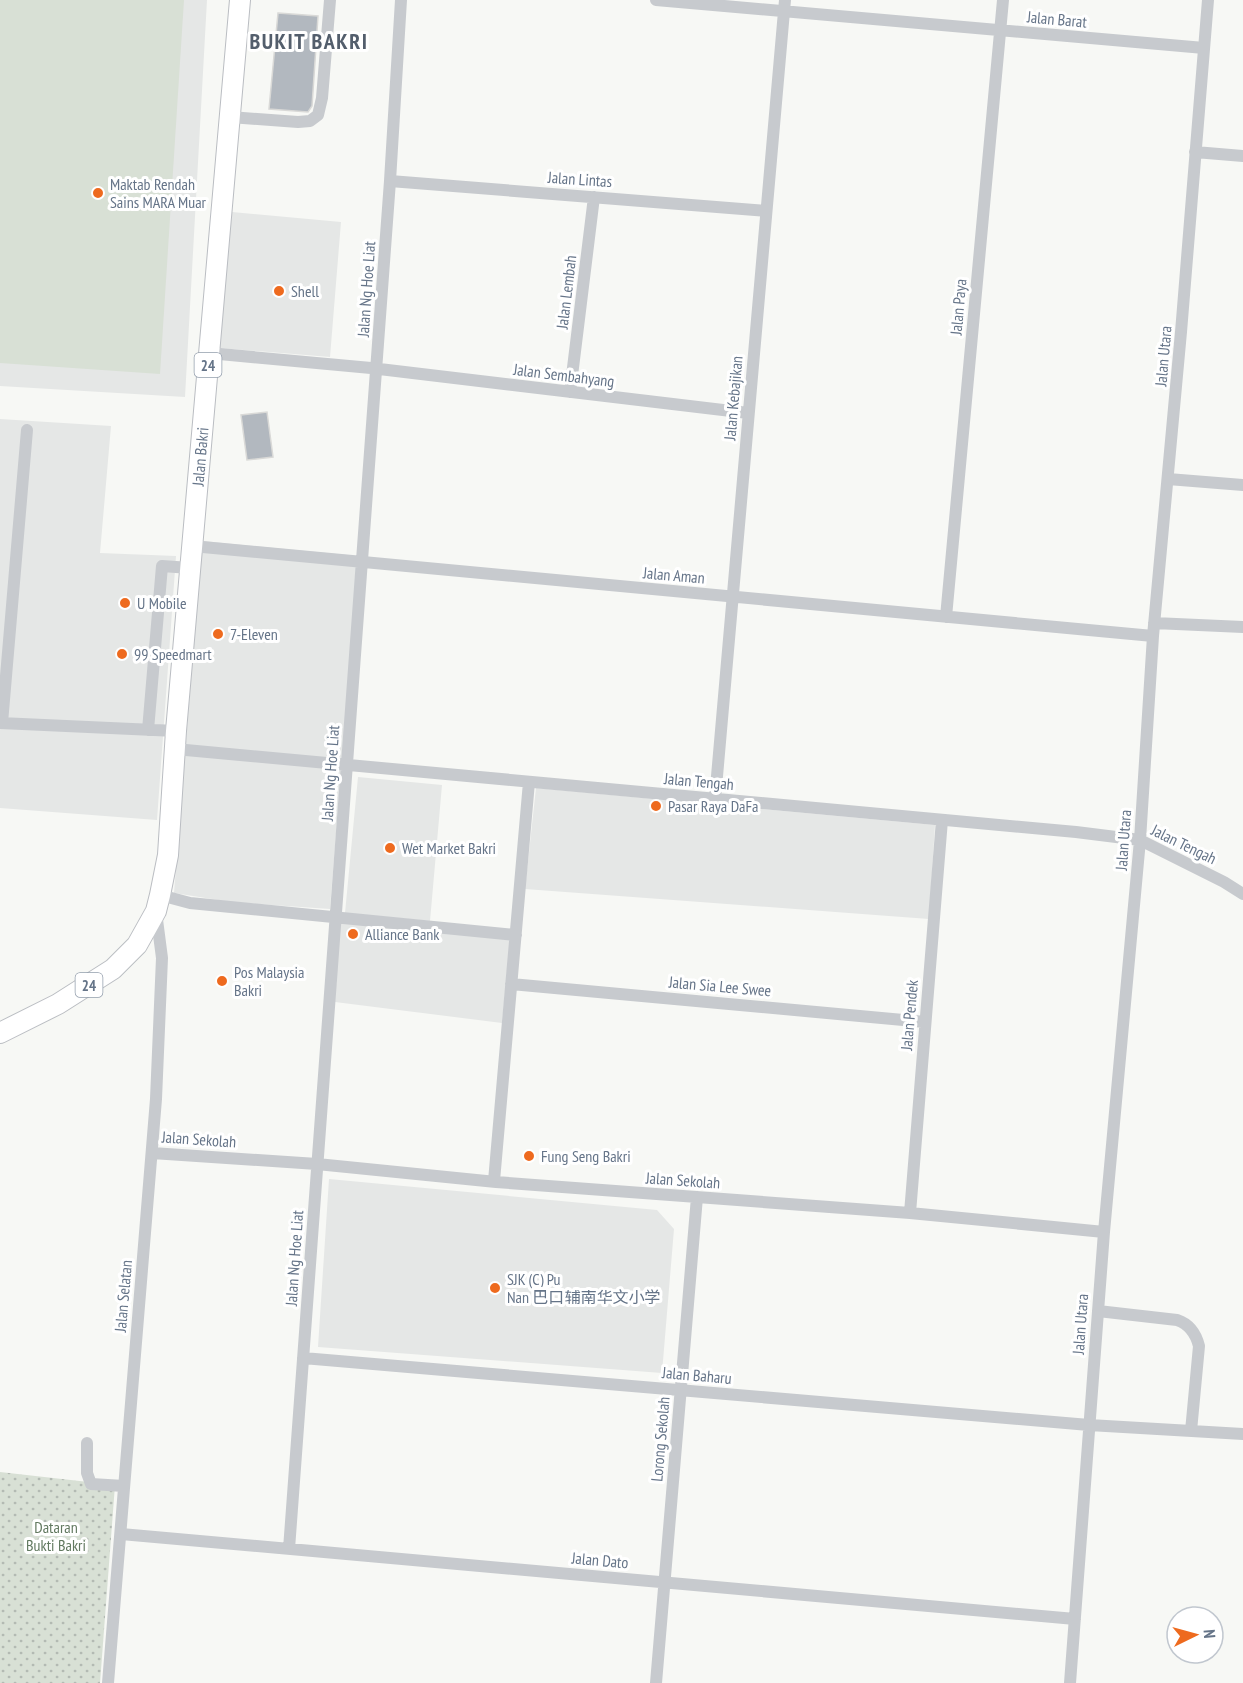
<svg xmlns="http://www.w3.org/2000/svg" width="1243" height="1683" font-family="'PT Sans Narrow','Noto Sans SC',sans-serif">
	<style>
		.built { fill: #e5e7e6 }
		.grass { fill: #d8e0d5 }
		.park { fill: url(#park-dots) }
		.building { fill: #b2b8bf; stroke: #d9d9d7; stroke-width: 1.5 }
		.lines { fill: none; stroke-linecap: round; stroke-linejoin: round }
		.primary-casing { stroke: #babdc2; stroke-width: 22 }
		.street { stroke: #c7cace; stroke-width: 12 }
		.primary { stroke: #fff; stroke-width: 20 }
		.poi-dot { fill: #ee6a1e; stroke: #fff; stroke-width: 2 }
		.labels { text-anchor: middle; dominant-baseline: central; stroke-width: 6; stroke-linejoin: round; paint-order: stroke }
		.shield { fill: #fff; stroke: #939eac; stroke-width: 1.5 }
		.shield-label { font-size: 15px; font-weight: bold; fill: #657488 }
		.street-label { font-size: 16px; fill: #657488; stroke: #fff }
		.poi-label { font-size: 16px; fill: #657488; stroke: #fff; text-anchor: start }
		.park-label { font-size: 16px; fill: #627960; stroke: #fff }
		.district-label { font-size: 22px; font-weight: bold; letter-spacing: 1.5px; fill: #535e6c; stroke: #fff }
	</style>
	<defs>
		<pattern id="park-dots" width="8" height="8" patternUnits="userSpaceOnUse" patternTransform="scale(1.5)"><rect width="8" height="8" fill="#d8e0d5"/><path d="M2 2h.1M6 6h.1" fill="none" stroke="#b3bab3" stroke-width="1.8" stroke-linecap="round"/></pattern>
	</defs>
	<rect width="100%" height="100%" fill="#f7f8f5"/>
	<!-- built -->
	<path class="built" d="M0,0H207L185,397L0,386Z
		M232,212L341,222L330,357L219,348Z
		M0,419L111,426L100,553L176,556L157,820L0,808Z
		M202,541L358,556L330,909L231,902L174,893Z
		M358,777L442,785L430,921L345,913Z
		M536,788L935,825L929,919L525,889Z
		M340,922L510,939L502,1023L335,1002Z
		M329,1179L657,1210L674,1229L662,1373L318,1347Z"/>
	<!-- grass -->
	<path class="grass" d="M0,0H184L160,374L0,363Z"/>
	<!-- park -->
	<path class="park" d="M0,1472L115,1485L100,1683H0Z"/>
	<!-- building -->
	<path class="building" d="M278,13L318,16L312,106L308,112L269,109Z
		M267,412L273,457L247,460L241,415Z"/>
	<g class="lines">
		<!-- primary casing -->
		<g class="primary-casing">
			<g id="primary">
				<path id="s1" d="M0,1033L58,1004L113,969L137,945L156,911L160,895L168,855L176,731L240,0"/>
			</g>
		</g>
		<!-- street -->
		<path class="street" d="M656,0L1204,48
			M230,117L298,122L310,121L318,115L322,98L330,0
			M1195,152L1243,156
			M390,181L766,211
			M209,353L371,368L748,413
			M570,392L594,197
			M1168,479L1243,485
			M192,546L1153,636
			M946,617L1003,0
			M1154,623L1243,627
			M0,723L176,731
			M2,723L27,430
			M148,730L162,566L190,568
			M175,749L1076,832L1140,840L1224,882L1243,894
			M715,799L785,0
			M160,895L190,903L516,935
			M511,984L925,1022
			M152,1153L317,1164L496,1182L910,1213L1104,1232
			M494,1181L529,782
			M910,1213L942,820
			M1098,1311L1177,1320C1189,1324 1196,1334 1199,1346L1191,1431
			M303,1358L1089,1425L1243,1434
			M87,1443V1473L91,1484L124,1486
			M121,1534L1075,1619
			M289,1549L390,181L401,0
			M108,1683L156,1099L162,958L156,912
			M656,1683L697,1197
			M1070,1683L1104,1232L1140,840L1153,636L1181,332L1208,0"/>
		<!-- primary -->
		<use href="#primary" class="primary"/>
	</g>
	<!-- markers -->
	<g class="poi-dot">
		<circle cx="98" cy="193" r="6"/>
		<circle cx="279" cy="291" r="6"/>
		<circle cx="125" cy="603" r="6"/>
		<circle cx="218" cy="634" r="6"/>
		<circle cx="122" cy="654" r="6"/>
		<circle cx="656" cy="806" r="6"/>
		<circle cx="390" cy="848" r="6"/>
		<circle cx="353" cy="934" r="6"/>
		<circle cx="222" cy="981" r="6"/>
		<circle cx="529" cy="1156" r="6"/>
		<circle cx="495" cy="1288" r="6"/>
	</g>
	<g class="labels">
		<!-- shield labels -->
		<g class="shield">
			<rect x="194.5" y="353" width="27" height="24" rx="4.5"/>
			<rect x="75.5" y="973" width="27" height="24" rx="4.5"/>
		</g>
		<g class="shield-label">
			<text x="208" y="365">24</text>
			<text x="89" y="985">24</text>
		</g>
		<!-- street labels -->
		<g class="street-label">
			<text transform="translate(1057 19) rotate(5)">Jalan Barat</text>
			<text transform="translate(580 179) rotate(4)">Jalan Lintas</text>
			<text transform="translate(366 289) rotate(-86)">Jalan Ng Hoe Liat</text>
			<text transform="translate(566 292) rotate(-83)">Jalan Lembah</text>
			<text transform="translate(958 307) rotate(-85)">Jalan Paya</text>
			<text transform="translate(1163 356) rotate(-85)">Jalan Utara</text>
			<text transform="translate(564 375) rotate(7)">Jalan Sembahyang</text>
			<text transform="translate(733 398) rotate(-85)">Jalan Kebajikan</text>
			<text stroke="none"><textPath href="#s1" startOffset="660">Jalan Bakri</textPath></text>
			<text transform="translate(674 575) rotate(5)">Jalan Aman</text>
			<text transform="translate(330 773) rotate(-86)">Jalan Ng Hoe Liat</text>
			<text transform="translate(699 781) rotate(5)">Jalan Tengah</text>
			<text transform="translate(1123 840) rotate(-86)">Jalan Utara</text>
			<text transform="translate(1184 844) rotate(26)">Jalan Tengah</text>
			<text transform="translate(720 986) rotate(5)">Jalan Sia Lee Swee</text>
			<text transform="translate(909 1015) rotate(-85)">Jalan Pendek</text>
			<text transform="translate(199 1139) rotate(4)">Jalan Sekolah</text>
			<text transform="translate(683 1180) rotate(4)">Jalan Sekolah</text>
			<text transform="translate(294 1258) rotate(-86)">Jalan Ng Hoe Liat</text>
			<text transform="translate(123 1296) rotate(-85)">Jalan Selatan</text>
			<text transform="translate(1080 1324) rotate(-86)">Jalan Utara</text>
			<text transform="translate(697 1375) rotate(5)">Jalan Baharu</text>
			<text transform="translate(660 1439) rotate(-85)">Lorong Sekolah</text>
			<text transform="translate(600 1560) rotate(5)">Jalan Dato</text>
		</g>
		<!-- poi labels -->
		<g class="poi-label">
			<text x="110" y="184">Maktab Rendah<tspan x="110" dy="18">Sains MARA Muar</tspan></text>
			<text x="291" y="291">Shell</text>
			<text x="137" y="603">U Mobile</text>
			<text x="230" y="634">7-Eleven</text>
			<text x="134" y="654">99 Speedmart</text>
			<text x="668" y="806">Pasar Raya DaFa</text>
			<text x="402" y="848">Wet Market Bakri</text>
			<text x="365" y="934">Alliance Bank</text>
			<text x="234" y="972">Pos Malaysia<tspan x="234" dy="18">Bakri</tspan></text>
			<text x="541" y="1156">Fung Seng Bakri</text>
			<text x="507" y="1279">SJK (C) Pu<tspan x="507" dy="18">Nan 巴口辅南华文小学</tspan></text>
		</g>
		<!-- park labels -->
		<g class="park-label">
			<text x="56" y="1527">Dataran<tspan x="56" dy="18">Bukti Bakri</tspan></text>
		</g>
		<!-- district labels -->
		<g class="district-label">
			<text x="309" y="41">BUKIT BAKRI</text>
		</g>
	</g>
	<!-- north arrow -->
	<g transform="translate(1195 1635) rotate(85)"><circle r="28" fill="#ffffff" stroke="#c1c7cf" stroke-width="1.5"/>
	<path d="M0-4.5L10 22L0 15L-10 22Z" fill="#ee6a1e"/>
	<text y="-9" font-size="16" font-weight="bold" text-anchor="middle" fill="#657488">N</text>
	</g>
</svg>
